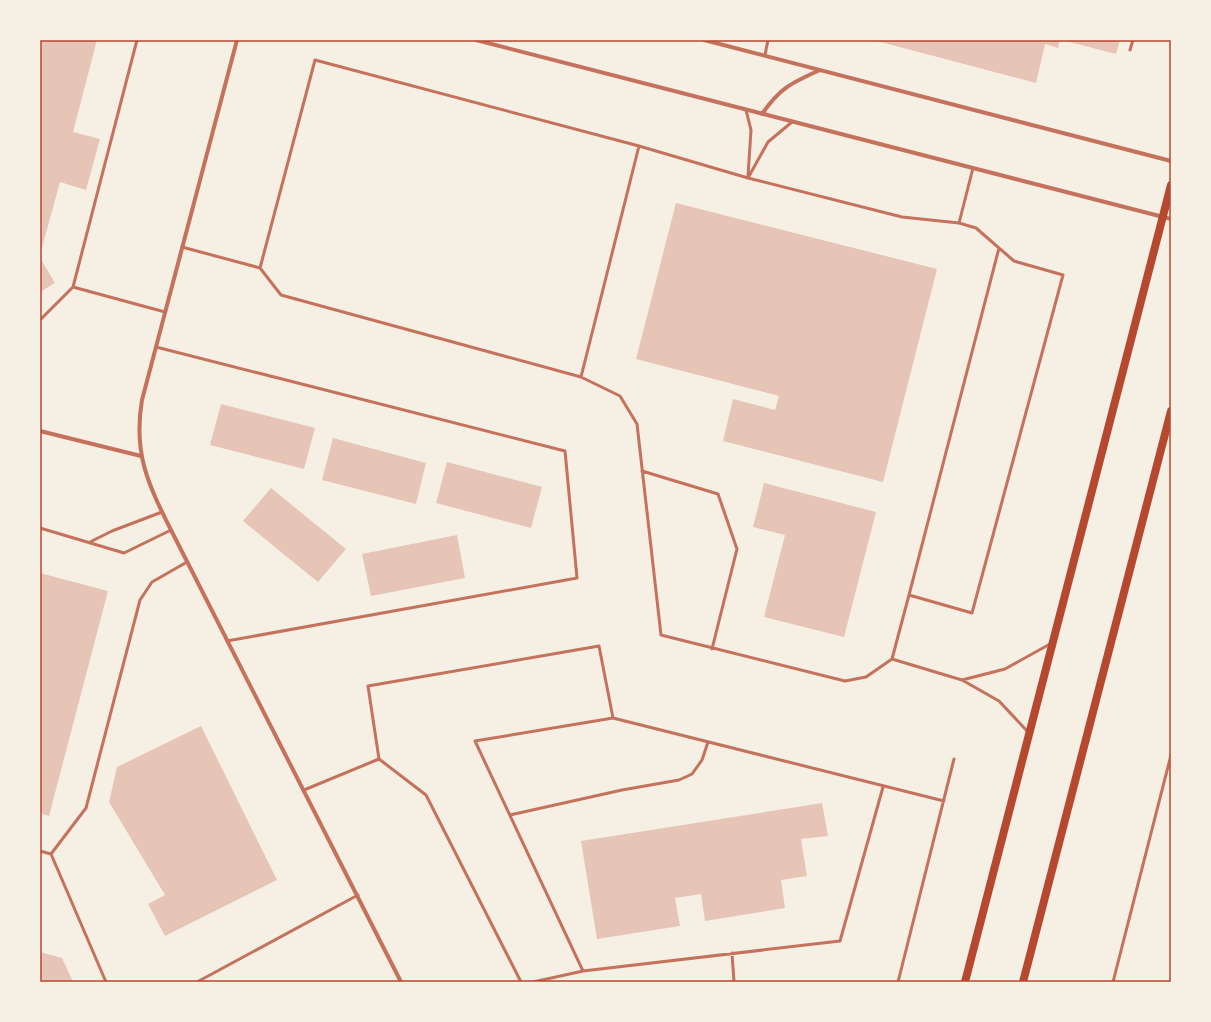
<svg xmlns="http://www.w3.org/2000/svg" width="1211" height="1022" font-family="'Work Sans',sans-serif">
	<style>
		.building { fill: #e6c5b7 }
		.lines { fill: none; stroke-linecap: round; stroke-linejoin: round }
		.service { stroke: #c5725c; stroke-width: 3 }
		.minor { stroke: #c5725c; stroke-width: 4 }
		.secondary { stroke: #b5482f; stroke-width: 8 }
		.neatline { fill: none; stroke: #b5482f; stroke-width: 1.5 }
	</style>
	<rect width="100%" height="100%" fill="#f6efe4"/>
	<!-- building -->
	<path class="building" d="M40,40H97L73,132L100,139L86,190L60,182L40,255Z
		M873,40H1060L1058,48L1045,44L1036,83Z
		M1062,40H1120L1116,54Z
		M676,203L937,269L883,482L723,441L733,399L775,410L779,396L636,359Z
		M40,258L55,283L40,292Z
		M221,404L315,428L304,469L210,445Z
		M333,438L426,463L416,504L322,480Z
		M447,462L542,487L531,528L436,503Z
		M764,483L876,512L844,637L764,617L785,535L753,527Z
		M271,488L346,549L318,582L243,521Z
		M457,535L465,578L371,596L362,554Z
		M40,573L108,591L49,816L40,813Z
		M201,726L277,880L165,936L148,904L165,895L109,802L117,767Z
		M822,803L828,836L801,839L807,876L781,880L785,908L705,921L701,894L675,898L680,926L597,939L581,841Z
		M40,952L62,958L73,982H40Z"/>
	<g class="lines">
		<!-- service -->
		<path class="service" d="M1130,50L1133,40
			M765,55L768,40
			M746,110L751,130L748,176
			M639,146L581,377L620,396L637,424L661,635L845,681L866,677L892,659
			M748,178L768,142L792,122
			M959,223L973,168
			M182,247L260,268L315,60L639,146L748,178L902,217L959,223L976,228L1014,261L1063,275L972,613L909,595L999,248
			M260,268L281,295L581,377
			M73,287L137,40
			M40,320L73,287L165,312
			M156,347L565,451L577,578L227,641
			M642,471L718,494L737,549L712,649
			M40,528L124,553L171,530
			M90,542L112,531L162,512
			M909,595L892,659L962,680L999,701L1028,732
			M962,680L1005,669L1050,644
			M613,718L475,741L583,971L840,941L883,787
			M379,759L426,795L521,982
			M304,790L379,759L368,686L599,646L613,718L944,801
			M510,815L622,790L679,780L692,774L702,760L708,742
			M40,851L51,854L106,982
			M51,854L86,808L140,600L152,582L187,562
			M732,953L734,982
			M197,982L358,895
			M533,982L583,971
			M898,982L954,759
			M1113,982L1171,755"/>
		<!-- minor -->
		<path class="minor" d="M237,40L142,400C133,453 148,484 171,530L401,982
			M476,40L1171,219
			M704,40L1171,161
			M762,114C780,88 791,83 820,70
			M40,431L141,456"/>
		<!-- secondary -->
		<path class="secondary" d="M965,982L1171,185
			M1023,982L1171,411"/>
	</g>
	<!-- border -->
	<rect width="1211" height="1022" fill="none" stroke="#f6efe4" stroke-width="82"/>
	<rect x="41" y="41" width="1129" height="940" class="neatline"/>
</svg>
